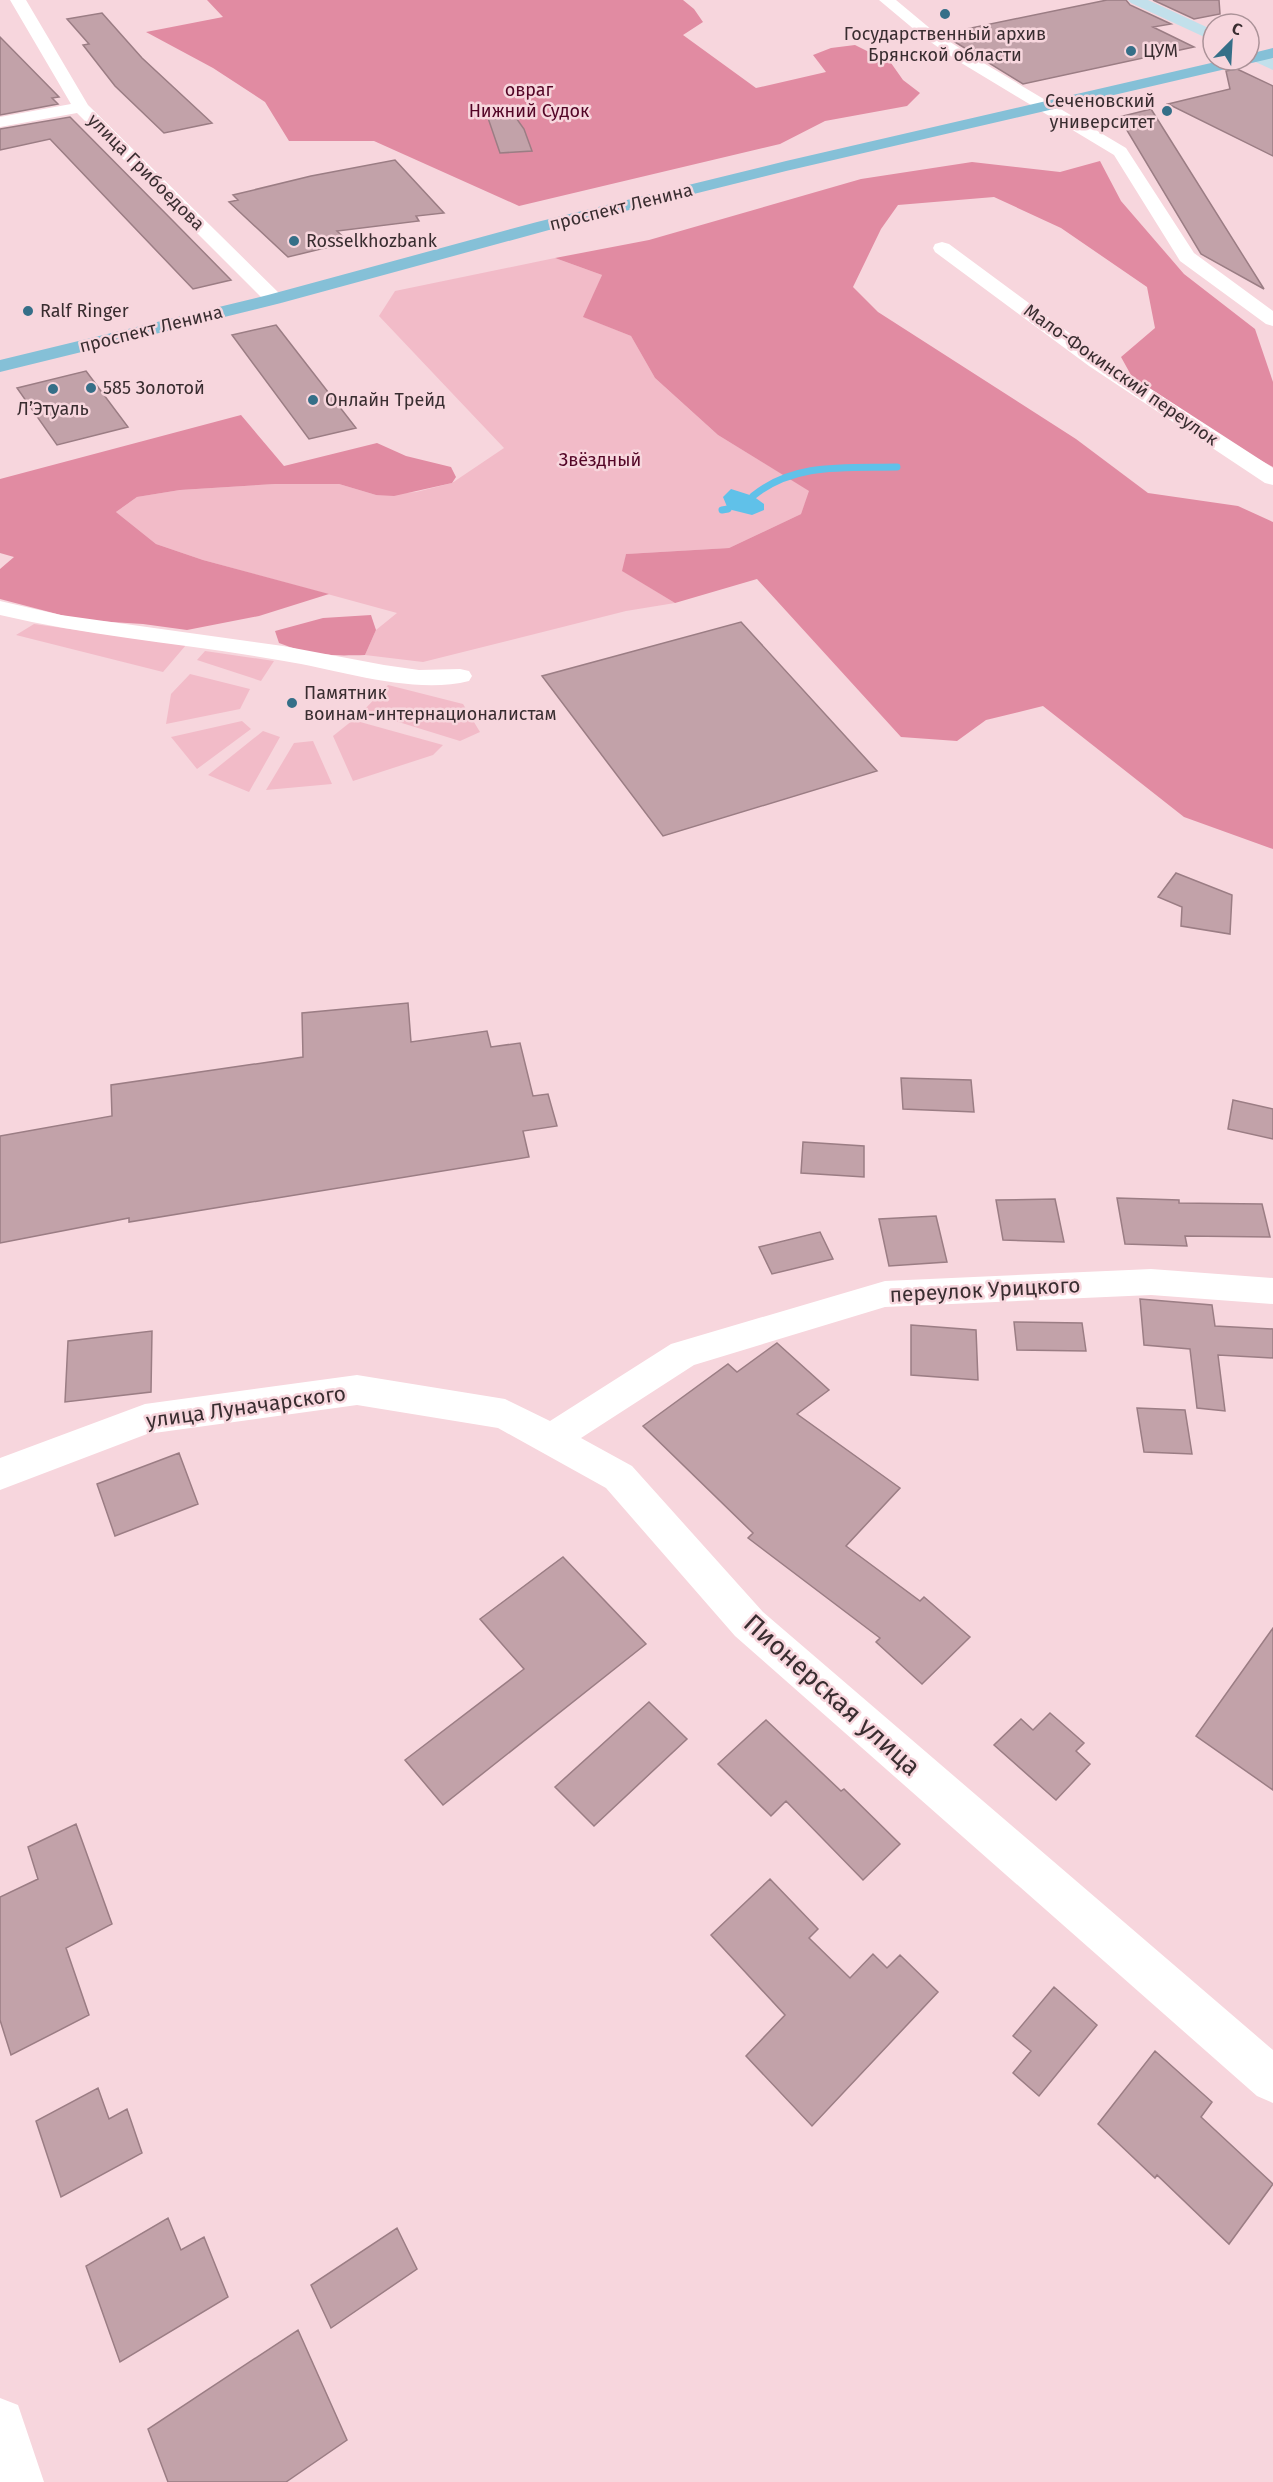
<svg xmlns="http://www.w3.org/2000/svg" width="1273" height="2482" font-family="'Fira Sans',sans-serif">
	<style>
		.green { fill: #f2bbc8 }
		.forest { fill: #e18ba2 }
		.water { fill: #60c1e9 }
		.lines { fill: none; stroke-linecap: round; stroke-linejoin: round }
		.stream { stroke: #60c1e9; stroke-width: 7 }
		.building { fill: #c2a2a9; stroke: #9b7d84; stroke-width: 1.5 }
		.street { fill: #fff; fill-rule: evenodd }
		.secondary { fill: #c2e0eb; fill-rule: evenodd }
		.primary { fill: #85c0d7; fill-rule: evenodd }
		.poi-dot { fill: #356f88; stroke: #f7d6dd; stroke-width: 2 }
		.labels { text-anchor: middle; dominant-baseline: central; stroke-width: 5; stroke-linejoin: round; paint-order: stroke }
		.far-poi-label { font-size: 18px; fill: #392d30; stroke: #f7d6dd; text-anchor: start }
		.far-park-label { font-size: 18px; fill: #530526; stroke: #f7d6dd }
		.far-street-label { font-size: 18px; fill: #392d30; stroke: #f7d6dd }
		.street-label { font-size: 21px; fill: #392d30; stroke: #f7d6dd }
		.near-street-label { font-size: 26px; fill: #392d30; stroke: #f7d6dd }
	</style>
	<rect width="100%" height="100%" fill="#f7d6dd"/>
	<!-- green -->
	<path class="green" d="M555,258L602,275L584,317L631,336L655,378L718,435L810,491L801,514L729,548L626,554L623,571L675,603L626,611L423,662L365,655L376,630L397,613L203,560L156,544L116,512L137,497L180,490L275,484H339L376,495L416,492L452,483L504,448L379,316L395,291Z
		M34,624L186,645L163,672L16,635Z
		M205,651L274,661L261,681L197,660Z
		M190,674L250,689L240,709L166,724L171,694Z
		M388,685L463,704L480,732L460,741L363,711Z
		M353,720L443,745L433,755L353,781L333,736Z
		M242,721L251,729L197,769L171,737Z
		M263,731L280,737L249,792L208,775Z
		M313,741L332,784L266,790L294,743Z"/>
	<!-- forest -->
	<path class="forest" d="M207,0H683L694,9L703,22L683,35L756,88L826,72L813,55L831,48L855,45L891,63L903,80L920,93L907,106L825,121L780,144L519,206L374,141H289L265,102L213,68L146,32L223,17Z
		M1100,161L1121,201L1184,274L1255,329L1273,382V467L1190,422L1136,384L1121,357L1155,328L1147,287L1061,228L994,197L898,205L881,229L853,287L878,312L1076,439L1148,493L1238,506L1273,522V849L1184,817L1043,706L986,720L957,741L901,737L757,579L675,603L622,571L626,554L729,548L801,514L809,491L718,435L655,378L631,336L583,317L602,275L555,258L649,240L861,179L972,162L1060,172Z
		M241,415L284,466L377,443L406,456L451,467L456,477L452,483L394,496L376,495L339,484H275L180,490L137,497L116,512L156,544L203,560L329,594L259,616L187,630L143,624L80,620L0,599V569L14,557L0,553V479Z
		M371,615L376,630L365,655C329,656 313,656 279,643L275,631L323,618Z"/>
	<!-- water -->
	<path class="water" d="M731,489L753,496L764,504V510L752,515L728,509L723,497Z"/>
	<g class="lines">
		<!-- stream -->
		<path class="stream" d="M753,496C794,462 847,468 897,467
			M722,510L728,509"/>
	</g>
	<!-- building -->
	<path class="building" d="M1107,0H1126L1130,5L1171,24L1153,27L1194,47L1023,84L942,34Z
		M1153,0H1219L1220,14L1194,19Z
		M102,13L142,58L212,123L164,133L115,86L83,45L89,44L67,19Z
		M0,37L59,97L52,98L58,104L0,115Z
		M1237,69L1273,86V156L1168,104L1230,89L1226,71Z
		M1151,109L1264,289L1201,254L1119,117Z
		M514,115L524,129L532,151L500,153L488,118Z
		M70,117L174,222L231,280L193,289L50,139L0,150V129Z
		M395,160L444,213L416,216L419,221L337,231L349,242L288,257L229,202L238,200L233,195L311,176Z
		M276,325L356,428L309,439L232,335Z
		M86,371L128,427L57,445L17,388Z
		M741,622L877,771L663,836L542,676Z
		M1176,873L1232,895L1230,934L1181,926L1182,907L1158,897Z
		M408,1003L411,1042L487,1031L491,1047L520,1043L533,1096L548,1094L557,1126L523,1131L529,1157L129,1222V1218L0,1243V1136L112,1116L111,1085L303,1057L302,1013Z
		M901,1078L971,1080L974,1112L903,1109Z
		M1233,1100L1273,1109V1139L1228,1129Z
		M803,1142L864,1146V1177L801,1173Z
		M1117,1198L1179,1200V1203L1262,1204L1270,1237L1185,1236L1187,1246L1125,1244Z
		M1055,1199L1064,1242L1003,1240L996,1200Z
		M936,1216L947,1262L889,1266L879,1219Z
		M820,1232L833,1259L772,1274L759,1247Z
		M1140,1299L1212,1305L1215,1326L1273,1329V1358L1218,1355L1225,1411L1197,1408L1190,1349L1144,1345Z
		M1014,1322L1082,1323L1086,1351L1017,1350Z
		M911,1325L976,1330L978,1380L911,1375Z
		M152,1331L151,1392L65,1402L68,1341Z
		M777,1343L829,1390L797,1414L900,1488L846,1546L920,1601L924,1597L970,1637L922,1684L876,1642L880,1638L748,1538L753,1533L643,1426L728,1364L737,1372Z
		M1137,1408L1185,1410L1192,1454L1144,1452Z
		M179,1453L198,1504L115,1536L97,1484Z
		M563,1557L646,1644L443,1805L405,1760L524,1669L480,1619Z
		M1273,1628V1790L1196,1736Z
		M649,1702L687,1739L594,1826L555,1787Z
		M1050,1713L1084,1743L1076,1751L1090,1764L1056,1800L994,1745L1021,1719L1033,1730Z
		M766,1720L841,1791L844,1789L900,1844L863,1880L786,1801L771,1816L718,1764Z
		M76,1824L112,1924L66,1948L89,2015L11,2055L0,2020V1897L38,1879L28,1847Z
		M770,1879L818,1929L809,1938L850,1978L873,1954L887,1968L900,1955L938,1992L812,2126L746,2056L785,2015L711,1935Z
		M1054,1987L1097,2025L1039,2096L1013,2073L1031,2051L1013,2036Z
		M1155,2051L1212,2102L1201,2117L1273,2184L1229,2244L1157,2175L1155,2178L1098,2124Z
		M98,2088L109,2119L127,2109L142,2153L61,2197L36,2121Z
		M168,2218L181,2250L204,2237L228,2297L120,2362L86,2266Z
		M397,2228L417,2269L331,2328L311,2285Z
		M298,2330L347,2440L286,2482H168L148,2429Z"/>
	<g class="lines">
		<!-- street -->
		<path class="street" d="M10,0H26L88,105L281,295L284,299L281,303H267L77,113L0,127V117L71,104Z
			M879,0H896L932,30L970,55L1126,148L1194,253L1273,311V326L1266,324L1180,261L1114,155L958,61L922,36Z
			M942,242L949,244L1103,358L1273,468V485L1265,483L1089,366L935,252L933,248L935,244Z
			M0,601L61,615L283,646L384,665L419,670L460,669L469,671L472,676L469,681C413,695 340,670 284,661C189,644 94,637 0,615Z
			M1151,1269L1273,1278V1304L1151,1295L885,1307L694,1365L581,1438L632,1466L763,1612L1273,2050V2103L1257,2096L735,1636L606,1488L498,1428L357,1405L147,1434L0,1490V1458L145,1404L357,1375L505,1399L550,1421L671,1344L885,1281Z
			M0,2398L18,2405L44,2482H0Z"/>
		<!-- secondary -->
		<path class="secondary" d="M1128,0H1148L1213,30V41L1131,3Z
			M1249,48L1273,59V70L1249,59Z"/>
		<!-- primary -->
		<path class="primary" d="M1273,48V58L786,171L549,230L281,303L0,372V360L268,295L537,222L786,161L1224,60H1249V54Z"/>
	</g>
	<!-- markers -->
	<g class="poi-dot">
		<circle cx="945" cy="14" r="6"/>
		<circle cx="1131" cy="51" r="6"/>
		<circle cx="1167" cy="111" r="6"/>
		<circle cx="294" cy="241" r="6"/>
		<circle cx="28" cy="311" r="6"/>
		<circle cx="91" cy="388" r="6"/>
		<circle cx="53" cy="389" r="6"/>
		<circle cx="313" cy="400" r="6"/>
		<circle cx="292" cy="703" r="6"/>
	</g>
	<g class="labels">
		<!-- far-poi labels -->
		<g class="far-poi-label">
			<text x="945" y="34" text-anchor="middle">Государственный архив<tspan x="945" dy="21">Брянской области</tspan></text>
			<text x="1143" y="51">ЦУМ</text>
			<text x="1155" y="101" text-anchor="end">Сеченовский<tspan x="1155" dy="21">университет</tspan></text>
			<text x="306" y="241">Rosselkhozbank</text>
			<text x="40" y="311">Ralf Ringer</text>
			<text x="103" y="388">585 Золотой</text>
			<text x="325" y="400">Онлайн Трейд</text>
			<text x="53" y="409" text-anchor="middle">Л’Этуаль</text>
			<text x="304" y="693">Памятник<tspan x="304" dy="21">воинам-интернационалистам</tspan></text>
		</g>
		<!-- far-park labels -->
		<g class="far-park-label">
			<text x="529" y="90">овраг<tspan x="529" dy="21">Нижний Судок</tspan></text>
			<text x="600" y="460">Звёздный</text>
		</g>
		<!-- far-street labels -->
		<g class="far-street-label">
			<text transform="translate(146 172) rotate(45)">улица Грибоедова</text>
			<text transform="translate(621 207) rotate(-14)">проспект Ленина</text>
			<text transform="translate(151 329) rotate(-14)">проспект Ленина</text>
			<text transform="translate(1121 375) rotate(35)">Мало-Фокинский переулок</text>
		</g>
		<!-- street labels -->
		<g class="street-label">
			<text transform="translate(985 1290) rotate(-3)">переулок Урицкого</text>
			<text transform="translate(246 1407) rotate(-8)">улица Луначарского</text>
		</g>
		<!-- near-street labels -->
		<g class="near-street-label">
			<text transform="translate(832 1695) rotate(42)">Пионерская улица</text>
		</g>
	</g>
	<!-- north arrow -->
	<g transform="translate(1231 42) rotate(24)"><circle r="28" fill="#f7d6dd" stroke="#ab9298" stroke-width="1.5"/>
	<path d="M0-4.5L10 22L0 15L-10 22Z" fill="#356f88"/>
	<text y="-9" font-size="16" font-weight="bold" text-anchor="middle" fill="#392d30">С</text>
	</g>
</svg>
